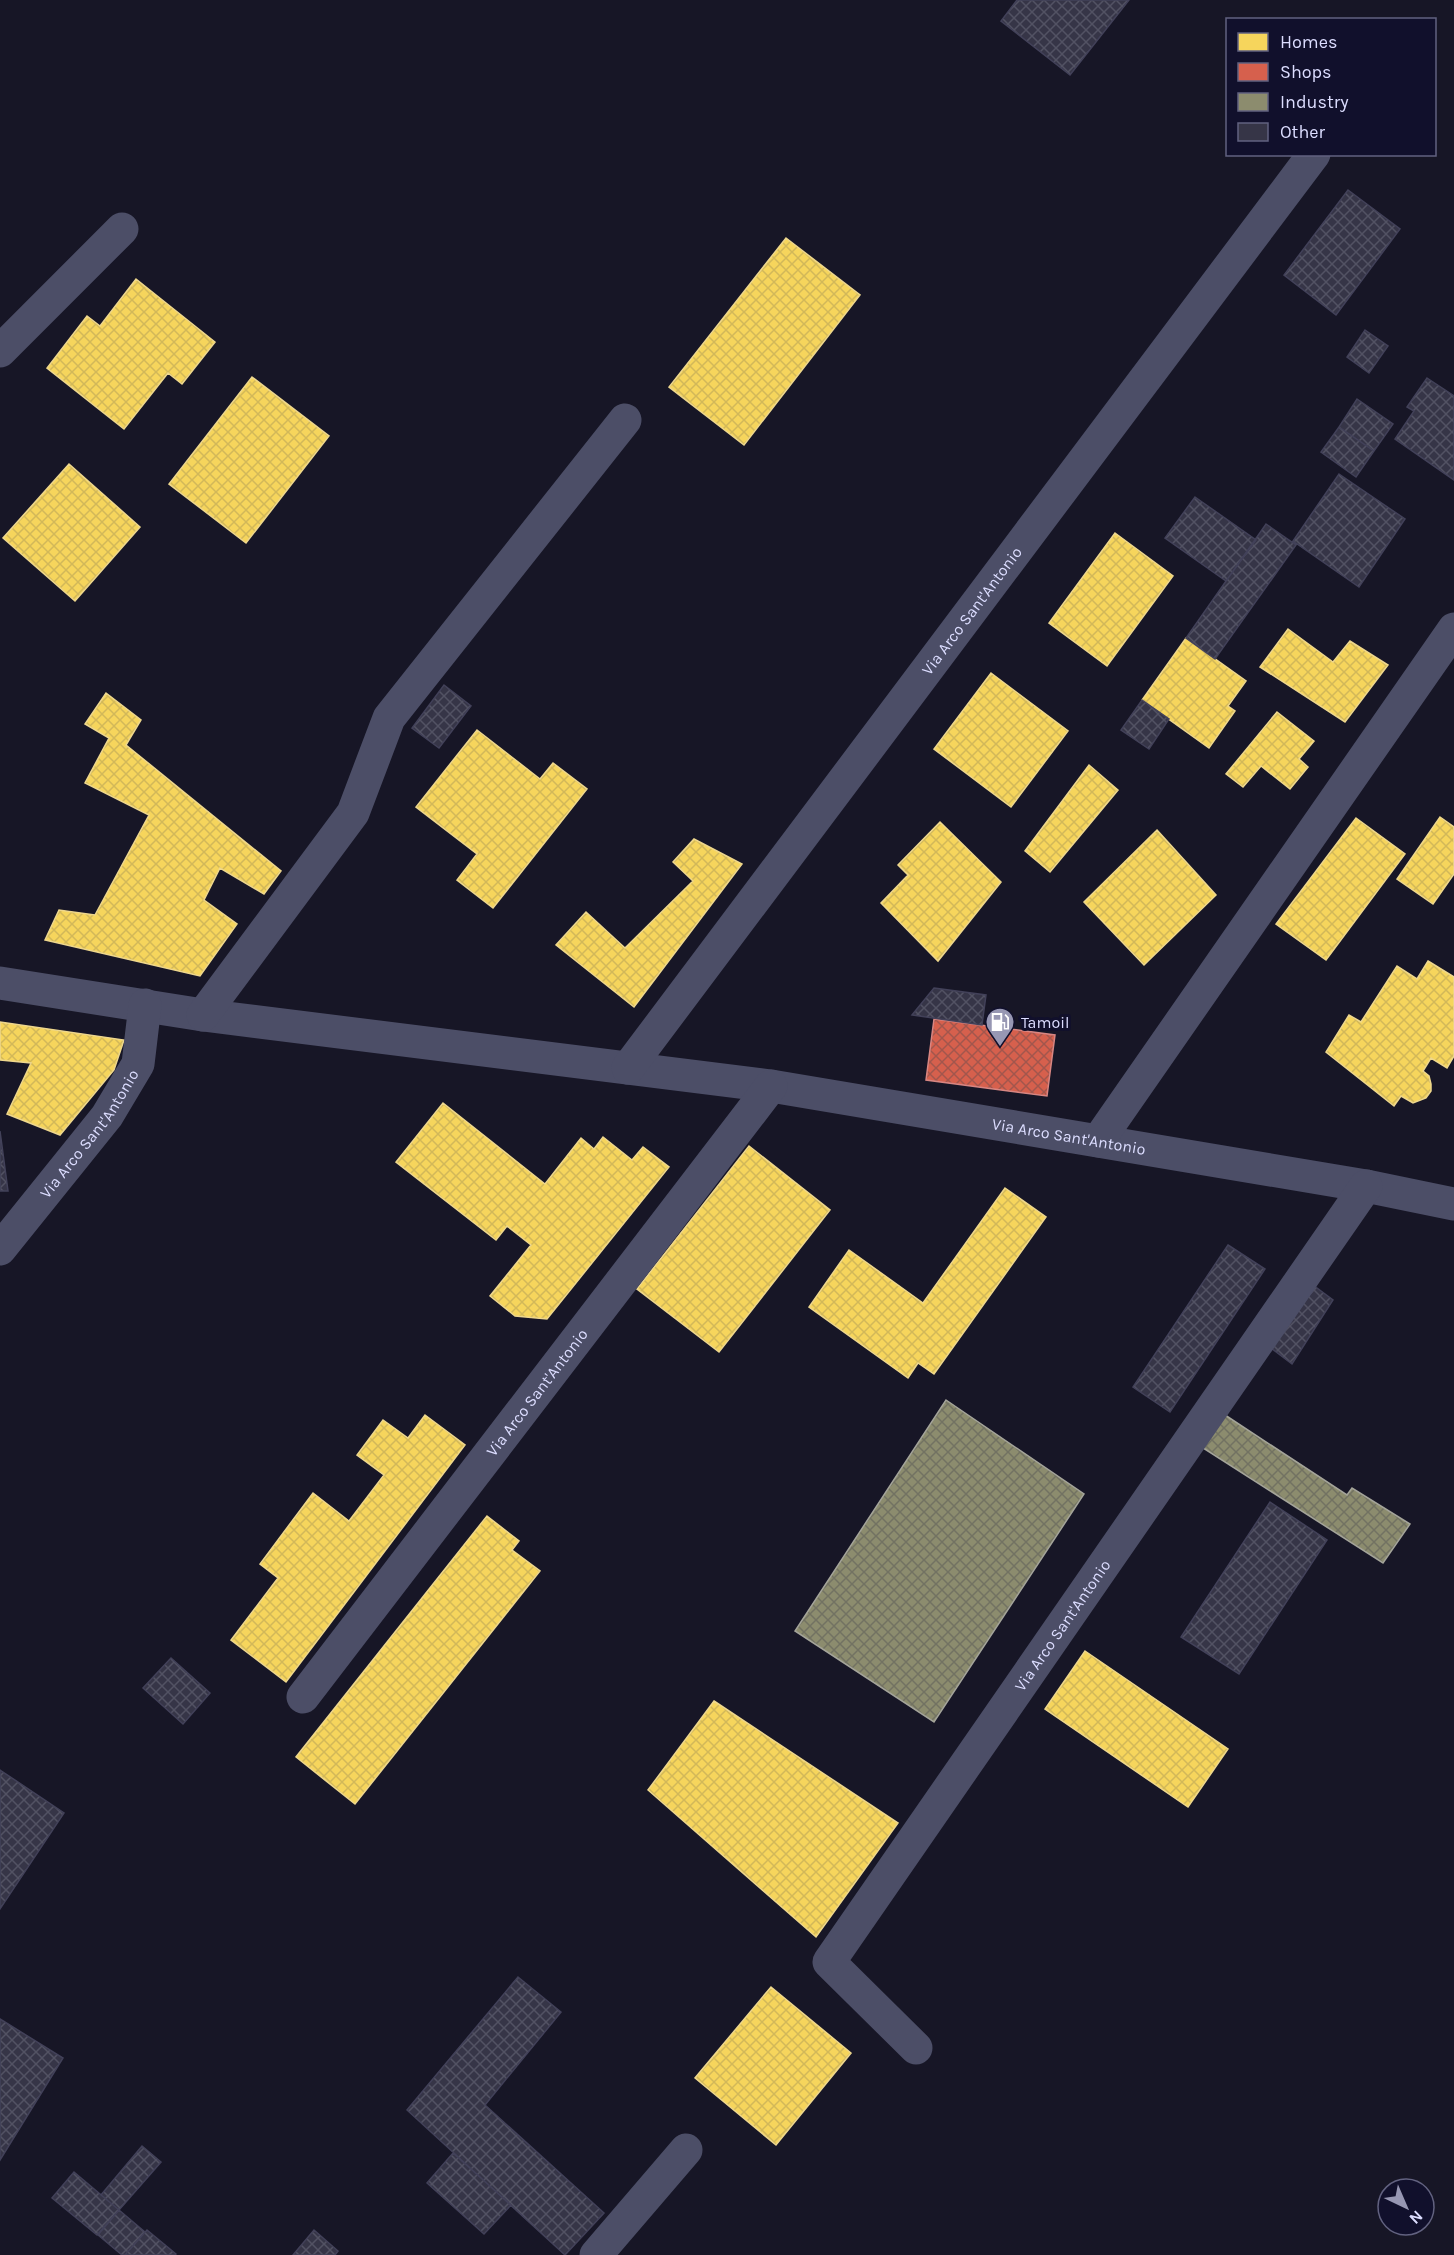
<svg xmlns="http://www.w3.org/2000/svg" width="1454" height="2255" font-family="Karla,sans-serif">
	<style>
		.homes { fill: url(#homes-cross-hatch); stroke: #eed78d; stroke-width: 1.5 }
		.shops { fill: url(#shops-cross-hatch); stroke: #d88682; stroke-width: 1.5 }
		.industry { fill: url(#industry-cross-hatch); stroke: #a4a49a; stroke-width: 1.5 }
		.building { fill: url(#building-cross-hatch); stroke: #424159; stroke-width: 1.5 }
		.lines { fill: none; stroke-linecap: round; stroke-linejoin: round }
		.minor { stroke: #4c4e67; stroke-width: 33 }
		.labels { text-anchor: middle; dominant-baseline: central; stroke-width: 6; stroke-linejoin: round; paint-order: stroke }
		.street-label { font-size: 16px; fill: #dcddff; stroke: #11102c }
		.poi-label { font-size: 16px; fill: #dcddff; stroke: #11102c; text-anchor: start }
	</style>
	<defs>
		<pattern id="homes-cross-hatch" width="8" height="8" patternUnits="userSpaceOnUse" patternTransform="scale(1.5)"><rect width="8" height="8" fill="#f6d55c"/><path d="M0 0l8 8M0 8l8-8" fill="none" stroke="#d2b859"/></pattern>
		<pattern id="shops-cross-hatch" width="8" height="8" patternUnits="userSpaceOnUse" patternTransform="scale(1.5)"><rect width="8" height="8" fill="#d6604d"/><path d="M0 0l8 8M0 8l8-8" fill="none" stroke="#a2564d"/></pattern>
		<pattern id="industry-cross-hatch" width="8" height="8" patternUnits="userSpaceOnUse" patternTransform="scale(1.5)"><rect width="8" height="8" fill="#8c8c6e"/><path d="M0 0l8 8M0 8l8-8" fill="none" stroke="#727262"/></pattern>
		<pattern id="building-cross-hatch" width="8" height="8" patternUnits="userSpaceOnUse" patternTransform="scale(1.5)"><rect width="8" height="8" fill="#363547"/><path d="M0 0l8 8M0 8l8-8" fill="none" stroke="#525263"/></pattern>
	</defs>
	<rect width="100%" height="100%" fill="#171626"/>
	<!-- homes -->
	<path class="homes" d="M786,238L860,295L744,445L669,387Z
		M136,279L215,342L182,384L168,373L124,429L47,368L87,316L100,326Z
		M252,377L329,436L246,543L169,484Z
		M69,464L140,527L75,601L3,538Z
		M1115,533L1173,576L1107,666L1049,623Z
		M1288,629L1333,662L1350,641L1388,665L1345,722L1260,667Z
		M1186,638L1246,681L1228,706L1235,711L1209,748L1142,700Z
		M991,673L1068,731L1011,807L934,749Z
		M106,693L141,720L126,745L281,871L264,894L220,868L204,900L237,924L200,976L45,940L59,910L95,915L149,815L85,783L109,738L85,724Z
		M1277,712L1314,741L1299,759L1308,767L1290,789L1261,766L1243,787L1226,774Z
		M477,730L540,779L553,763L587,789L493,908L457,880L477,854L416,807Z
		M1089,765L1118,790L1050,872L1025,851Z
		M1440,817L1454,827V874L1433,904L1397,879Z
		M1356,818L1405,854L1326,960L1276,924Z
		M940,822L1001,882L938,961L881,903L908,875L898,865Z
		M1157,830L1216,895L1144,965L1084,902Z
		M694,839L742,864L634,1007L556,945L586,912L625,948L693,881L673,862Z
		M1428,961L1454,977V1056L1447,1068L1431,1058L1423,1071L1429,1076L1431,1084V1091L1426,1098L1413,1103L1401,1096L1394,1106L1326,1052L1349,1015L1361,1022L1397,966L1417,979Z
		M0,1022L124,1040L114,1070L60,1135L7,1114L31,1063L0,1060Z
		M443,1103L545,1184L581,1138L594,1149L603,1137L632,1160L643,1147L669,1167L547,1319L515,1316L490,1296L531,1245L507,1226L496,1240L396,1162Z
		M749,1146L830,1210L719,1352L637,1289Z
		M1005,1188L1046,1217L934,1374L918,1363L908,1378L809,1307L849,1250L923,1303Z
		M425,1415L465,1445L286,1682L231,1640L278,1578L260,1564L313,1493L349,1521L384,1475L357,1455L383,1420L408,1438Z
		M487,1516L519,1541L512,1550L540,1571L355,1804L296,1757Z
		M1085,1651L1228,1749L1188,1807L1045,1709Z
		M714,1701L898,1823L816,1937L648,1790Z
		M771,1987L851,2053L776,2145L695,2078Z"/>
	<!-- shops -->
	<path class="shops" d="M934,1019L1055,1035L1047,1096L926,1080Z"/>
	<!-- industry -->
	<path class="industry" d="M946,1400L1084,1494L934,1722L795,1631Z
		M1222,1413L1347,1495L1352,1488L1410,1524L1383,1563L1200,1446Z"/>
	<!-- building -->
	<path class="building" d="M1017,0H1129L1070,75L1001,21Z
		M1348,190L1400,229L1336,315L1284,275Z
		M1365,330L1388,346L1369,373L1347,357Z
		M1427,378L1454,396V480L1395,439L1414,411L1407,407Z
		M1357,399L1393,424L1374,451L1339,427Z
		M1339,427L1374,451L1356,477L1321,452Z
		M1339,474L1405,519L1359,587L1293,541Z
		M1195,497L1256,540L1226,581L1165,538Z
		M1266,524L1296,545L1215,659L1186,638Z
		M444,685L471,706L439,748L412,728Z
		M1142,700L1169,719L1149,749L1121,730Z
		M934,988L986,995L982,1025L912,1015Z
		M0,1131L8,1191H0Z
		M1228,1245L1265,1269L1170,1412L1133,1387Z
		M1313,1285L1333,1300L1292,1364L1271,1348Z
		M1270,1502L1327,1540L1239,1674L1181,1637Z
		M171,1658L210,1693L183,1724L143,1688Z
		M0,1770L64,1813L0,1909Z
		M518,1977L561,2012L485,2105L604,2213L565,2255L407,2110Z
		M0,2019L63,2058L0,2160Z
		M142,2146L161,2162L119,2210L101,2195Z
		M453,2153L511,2205L484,2234L427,2183Z
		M74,2172L119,2210L97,2235L52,2198Z
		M119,2210L145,2232L125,2255H122L98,2235Z
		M147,2230L176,2254L175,2255H125Z
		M314,2230L338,2251L335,2255H293Z"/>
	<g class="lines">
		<!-- minor -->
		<g class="minor">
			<path d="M0,351L122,229"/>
			<path id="s1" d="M0,983L203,1015L771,1086L1366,1186L1454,1204"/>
			<path d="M203,1015L353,813L389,718L625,420"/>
			<path id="s2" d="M628,1068L1314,154"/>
			<path d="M1098,1141L1454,629"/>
			<path id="s3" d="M0,1249L107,1116L138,1064L145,1005"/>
			<path id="s4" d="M303,1697L771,1086"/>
			<path id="s5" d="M916,2048L829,1962L1366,1186"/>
			<path d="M596,2255L686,2150"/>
		</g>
	</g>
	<!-- icons -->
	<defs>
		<g id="fuel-pin" transform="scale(1.5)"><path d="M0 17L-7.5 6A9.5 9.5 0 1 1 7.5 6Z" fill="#9797b3" stroke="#11102c"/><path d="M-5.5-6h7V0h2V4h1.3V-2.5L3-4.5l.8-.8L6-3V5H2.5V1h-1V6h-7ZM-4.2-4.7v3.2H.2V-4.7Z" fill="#fff"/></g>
	</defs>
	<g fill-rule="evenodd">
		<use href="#fuel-pin" x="1000" y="1022"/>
	</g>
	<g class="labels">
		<!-- street labels -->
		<g class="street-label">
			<text stroke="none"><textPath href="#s2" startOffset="572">Via Arco Sant'Antonio</textPath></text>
			<text stroke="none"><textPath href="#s3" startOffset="146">Via Arco Sant'Antonio</textPath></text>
			<text stroke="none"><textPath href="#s1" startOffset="1080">Via Arco Sant'Antonio</textPath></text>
			<text stroke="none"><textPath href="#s4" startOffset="384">Via Arco Sant'Antonio</textPath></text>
			<text stroke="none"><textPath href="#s5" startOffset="532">Via Arco Sant'Antonio</textPath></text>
		</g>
		<!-- poi labels -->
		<g class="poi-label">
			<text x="1021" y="1022">Tamoil</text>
		</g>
	</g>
	<!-- legend -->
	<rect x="1226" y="18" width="210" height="138" fill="#11102c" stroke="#626280" stroke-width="1.5"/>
	<rect x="1238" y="33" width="30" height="18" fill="#f6d55c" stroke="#626280" stroke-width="1.5"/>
	<text x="1280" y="48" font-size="18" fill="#dcddff">Homes</text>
	<rect x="1238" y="63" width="30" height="18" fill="#d6604d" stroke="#626280" stroke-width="1.5"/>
	<text x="1280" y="78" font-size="18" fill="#dcddff">Shops</text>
	<rect x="1238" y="93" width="30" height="18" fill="#8c8c6e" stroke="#626280" stroke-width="1.5"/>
	<text x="1280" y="108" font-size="18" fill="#dcddff">Industry</text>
	<rect x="1238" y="123" width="30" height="18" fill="#363547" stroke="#626280" stroke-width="1.5"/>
	<text x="1280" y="138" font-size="18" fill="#dcddff">Other</text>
	<!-- north arrow -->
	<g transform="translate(1406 2207) rotate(136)"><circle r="28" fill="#11102c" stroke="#626280" stroke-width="1.5"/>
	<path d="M0-4.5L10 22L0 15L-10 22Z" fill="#9797b3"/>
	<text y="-9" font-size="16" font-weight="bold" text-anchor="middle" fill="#dcddff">N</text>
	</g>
</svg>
